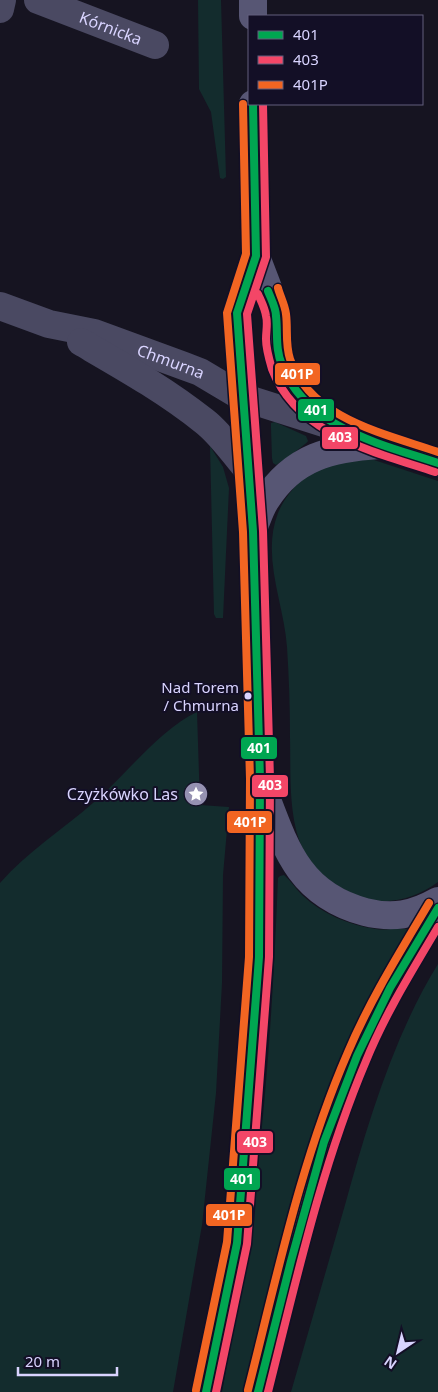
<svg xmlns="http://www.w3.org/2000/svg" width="438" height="1392" font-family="'Noto Sans',sans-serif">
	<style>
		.green { fill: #132c2d }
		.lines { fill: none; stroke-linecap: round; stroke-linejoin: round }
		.minor { stroke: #4a4962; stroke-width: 28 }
		.tertiary { stroke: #4a4962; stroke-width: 28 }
		.secondary { stroke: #575674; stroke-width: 28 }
		.bus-1-casing { stroke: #130f26; stroke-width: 11 }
		.bus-2-casing { stroke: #130f26; stroke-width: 11 }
		.bus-3-casing { stroke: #130f26; stroke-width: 11 }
		.bus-1 { stroke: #00a651; stroke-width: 8 }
		.bus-2 { stroke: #f34667; stroke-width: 8 }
		.bus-3 { stroke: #f26522; stroke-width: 8 }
		.bus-dot { fill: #d9d4ff; stroke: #130f26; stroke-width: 2 }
		.labels { text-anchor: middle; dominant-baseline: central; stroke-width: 4; stroke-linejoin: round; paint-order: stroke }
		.bus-label { font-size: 15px; fill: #d9d4ff; stroke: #130f26; text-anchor: end }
		.street-label { font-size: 16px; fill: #d9d4ff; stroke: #130f26 }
		.poi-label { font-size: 16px; fill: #d9d4ff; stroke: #130f26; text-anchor: end }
		.line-badge { stroke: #130f26; stroke-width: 2 }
		.badge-label { font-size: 14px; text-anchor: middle; font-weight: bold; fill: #fff }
	</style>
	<rect width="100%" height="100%" fill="#161421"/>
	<!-- green -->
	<path class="green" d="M198,0H221L226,177L223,179L220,178L211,112L199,89Z
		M275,422L306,436L308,441C307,444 281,462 276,465L273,463L272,458L271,428V423Z
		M210,446L223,467L229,488L223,618H216L214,614Z
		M359,459L374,460L438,481V882C413,900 382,908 353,894C335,885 321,876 309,859C287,829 291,774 290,738C290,708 289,677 287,647C284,603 261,557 278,513C285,496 301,477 318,469C331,464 346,462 359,459Z
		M197,712L200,805L229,807L223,875L222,983L216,1093L202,1225L173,1392H0V883C27,852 62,830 93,803C125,776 160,729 197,712Z
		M284,875C291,881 296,889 302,895C322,914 349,925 376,929C386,931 396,927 407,929L409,931L245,1392H222C235,1322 247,1252 256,1182C268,1081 274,980 278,878L280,876Z
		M438,964V1392H291C309,1330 327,1267 345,1205C367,1125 394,1035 438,964Z"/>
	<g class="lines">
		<!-- minor -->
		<g class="minor">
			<path id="s1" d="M38,0L155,45"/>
			<path d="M0,9L2,0"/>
			<path id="s2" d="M0,306L49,324L94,333L184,366L200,372L242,397"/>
			<path d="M81,342C124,367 165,390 204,421C221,434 234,454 248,470"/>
		</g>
		<!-- tertiary -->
		<path class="tertiary" d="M242,397L336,427"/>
		<!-- secondary -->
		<path class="secondary" d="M253,16V0
			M256,256C262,274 273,297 276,314C279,332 276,347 282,366C301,426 386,444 438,463
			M253,529C257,520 260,509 266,500C293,457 331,448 380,445
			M266,797C287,853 302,895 365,912C393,919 413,915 438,901
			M206,1392L237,1243L259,957L260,779L253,531L237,313L256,256L253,104
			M258,1392L291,1261L324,1142L357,1056L390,988L438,908"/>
		<!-- bus-1 casing -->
		<g class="bus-1-casing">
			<path id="bus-1" d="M268,291C271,299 276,308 276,316C278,333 275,349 282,365C306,428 381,444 438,463
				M206,1392L237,1243L259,957L260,779L253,531L237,313L256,256L253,104
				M258,1392L291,1261L324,1142L357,1056L390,988L438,908"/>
		</g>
		<!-- bus-2 casing -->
		<g class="bus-2-casing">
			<path id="bus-2" d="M258,294C261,301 265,308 266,316C268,323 266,331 266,339C266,349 269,359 272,369C297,435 375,452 435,472
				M216,1392L247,1244L269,957L270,779L263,531L247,314L266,257L263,104
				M268,1392C296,1281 321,1167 366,1061C385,1014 412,971 438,927"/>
		</g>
		<!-- bus-3 casing -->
		<g class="bus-3-casing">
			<path id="bus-3" d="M278,288C280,296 285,305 286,314C288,329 285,344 290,359C310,419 386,434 438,452
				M196,1390L227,1242L249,957L250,779L243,532L227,313L246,254L243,104
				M248,1390C277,1276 301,1160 348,1052C370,1000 400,952 429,903"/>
		</g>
		<!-- bus-1 -->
		<use href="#bus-1" class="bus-1"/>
		<!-- bus-2 -->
		<use href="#bus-2" class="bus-2"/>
		<!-- bus-3 -->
		<use href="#bus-3" class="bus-3"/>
	</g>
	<!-- icons -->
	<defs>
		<g id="sight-disc" transform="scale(1.25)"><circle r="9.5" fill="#9591b1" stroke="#130f26"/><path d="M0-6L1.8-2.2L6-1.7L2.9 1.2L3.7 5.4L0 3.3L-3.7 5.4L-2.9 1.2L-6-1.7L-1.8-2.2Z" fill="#fff"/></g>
	</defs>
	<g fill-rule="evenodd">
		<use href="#sight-disc" x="196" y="794"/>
	</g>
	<!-- markers -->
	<circle class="bus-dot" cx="248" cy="696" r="4.5"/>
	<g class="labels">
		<!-- bus labels -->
		<g class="bus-label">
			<text x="239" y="687">Nad Torem<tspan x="239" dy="18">/ Chmurna</tspan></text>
		</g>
		<!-- street labels -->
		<g class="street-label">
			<text stroke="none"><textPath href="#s1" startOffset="78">Kórnicka</textPath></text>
			<text stroke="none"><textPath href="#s2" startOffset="180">Chmurna</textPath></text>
		</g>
		<!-- poi labels -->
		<g class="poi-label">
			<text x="178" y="794">Czyżkówko Las</text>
		</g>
	</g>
	<g class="line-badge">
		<rect x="274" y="362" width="47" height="24" rx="5" fill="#f26522"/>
		<rect x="297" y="398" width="38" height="24" rx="5" fill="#00a651"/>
		<rect x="321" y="426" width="38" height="24" rx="5" fill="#f34667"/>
		<rect x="240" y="736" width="38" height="24" rx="5" fill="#00a651"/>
		<rect x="251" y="774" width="38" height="24" rx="5" fill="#f34667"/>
		<rect x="226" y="810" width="47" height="24" rx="5" fill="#f26522"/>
		<rect x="236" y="1130" width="38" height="24" rx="5" fill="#f34667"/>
		<rect x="223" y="1167" width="38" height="24" rx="5" fill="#00a651"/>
		<rect x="205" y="1203" width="48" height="24" rx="5" fill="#f26522"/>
	</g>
	<g class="badge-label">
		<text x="297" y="379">401P</text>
		<text x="316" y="415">401</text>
		<text x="340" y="442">403</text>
		<text x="259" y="753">401</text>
		<text x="270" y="790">403</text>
		<text x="250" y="827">401P</text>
		<text x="255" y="1147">403</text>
		<text x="242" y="1184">401</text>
		<text x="229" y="1220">401P</text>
	</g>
	<!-- legend -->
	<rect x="248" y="15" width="175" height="90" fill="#130f26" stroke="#625e7d"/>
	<rect x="258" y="31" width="25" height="8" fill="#00a651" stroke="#625e7d"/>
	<text x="293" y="40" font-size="15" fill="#d9d4ff">401</text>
	<rect x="258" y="56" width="25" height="8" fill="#f34667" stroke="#625e7d"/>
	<text x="293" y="65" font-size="15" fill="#d9d4ff">403</text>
	<rect x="258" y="81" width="25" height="8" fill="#f26522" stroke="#625e7d"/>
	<text x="293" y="90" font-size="15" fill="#d9d4ff">401P</text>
	<!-- north arrow -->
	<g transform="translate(398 1352) rotate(215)" stroke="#130f26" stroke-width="4" paint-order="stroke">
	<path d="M0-4L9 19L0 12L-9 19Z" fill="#d9d4ff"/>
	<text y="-8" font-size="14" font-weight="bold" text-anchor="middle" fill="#d9d4ff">N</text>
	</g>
	<!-- scale -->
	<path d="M18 1367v8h99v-8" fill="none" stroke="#d9d4ff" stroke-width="2.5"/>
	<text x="25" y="1367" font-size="15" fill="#d9d4ff" stroke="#130f26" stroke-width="4" paint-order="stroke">20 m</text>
</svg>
